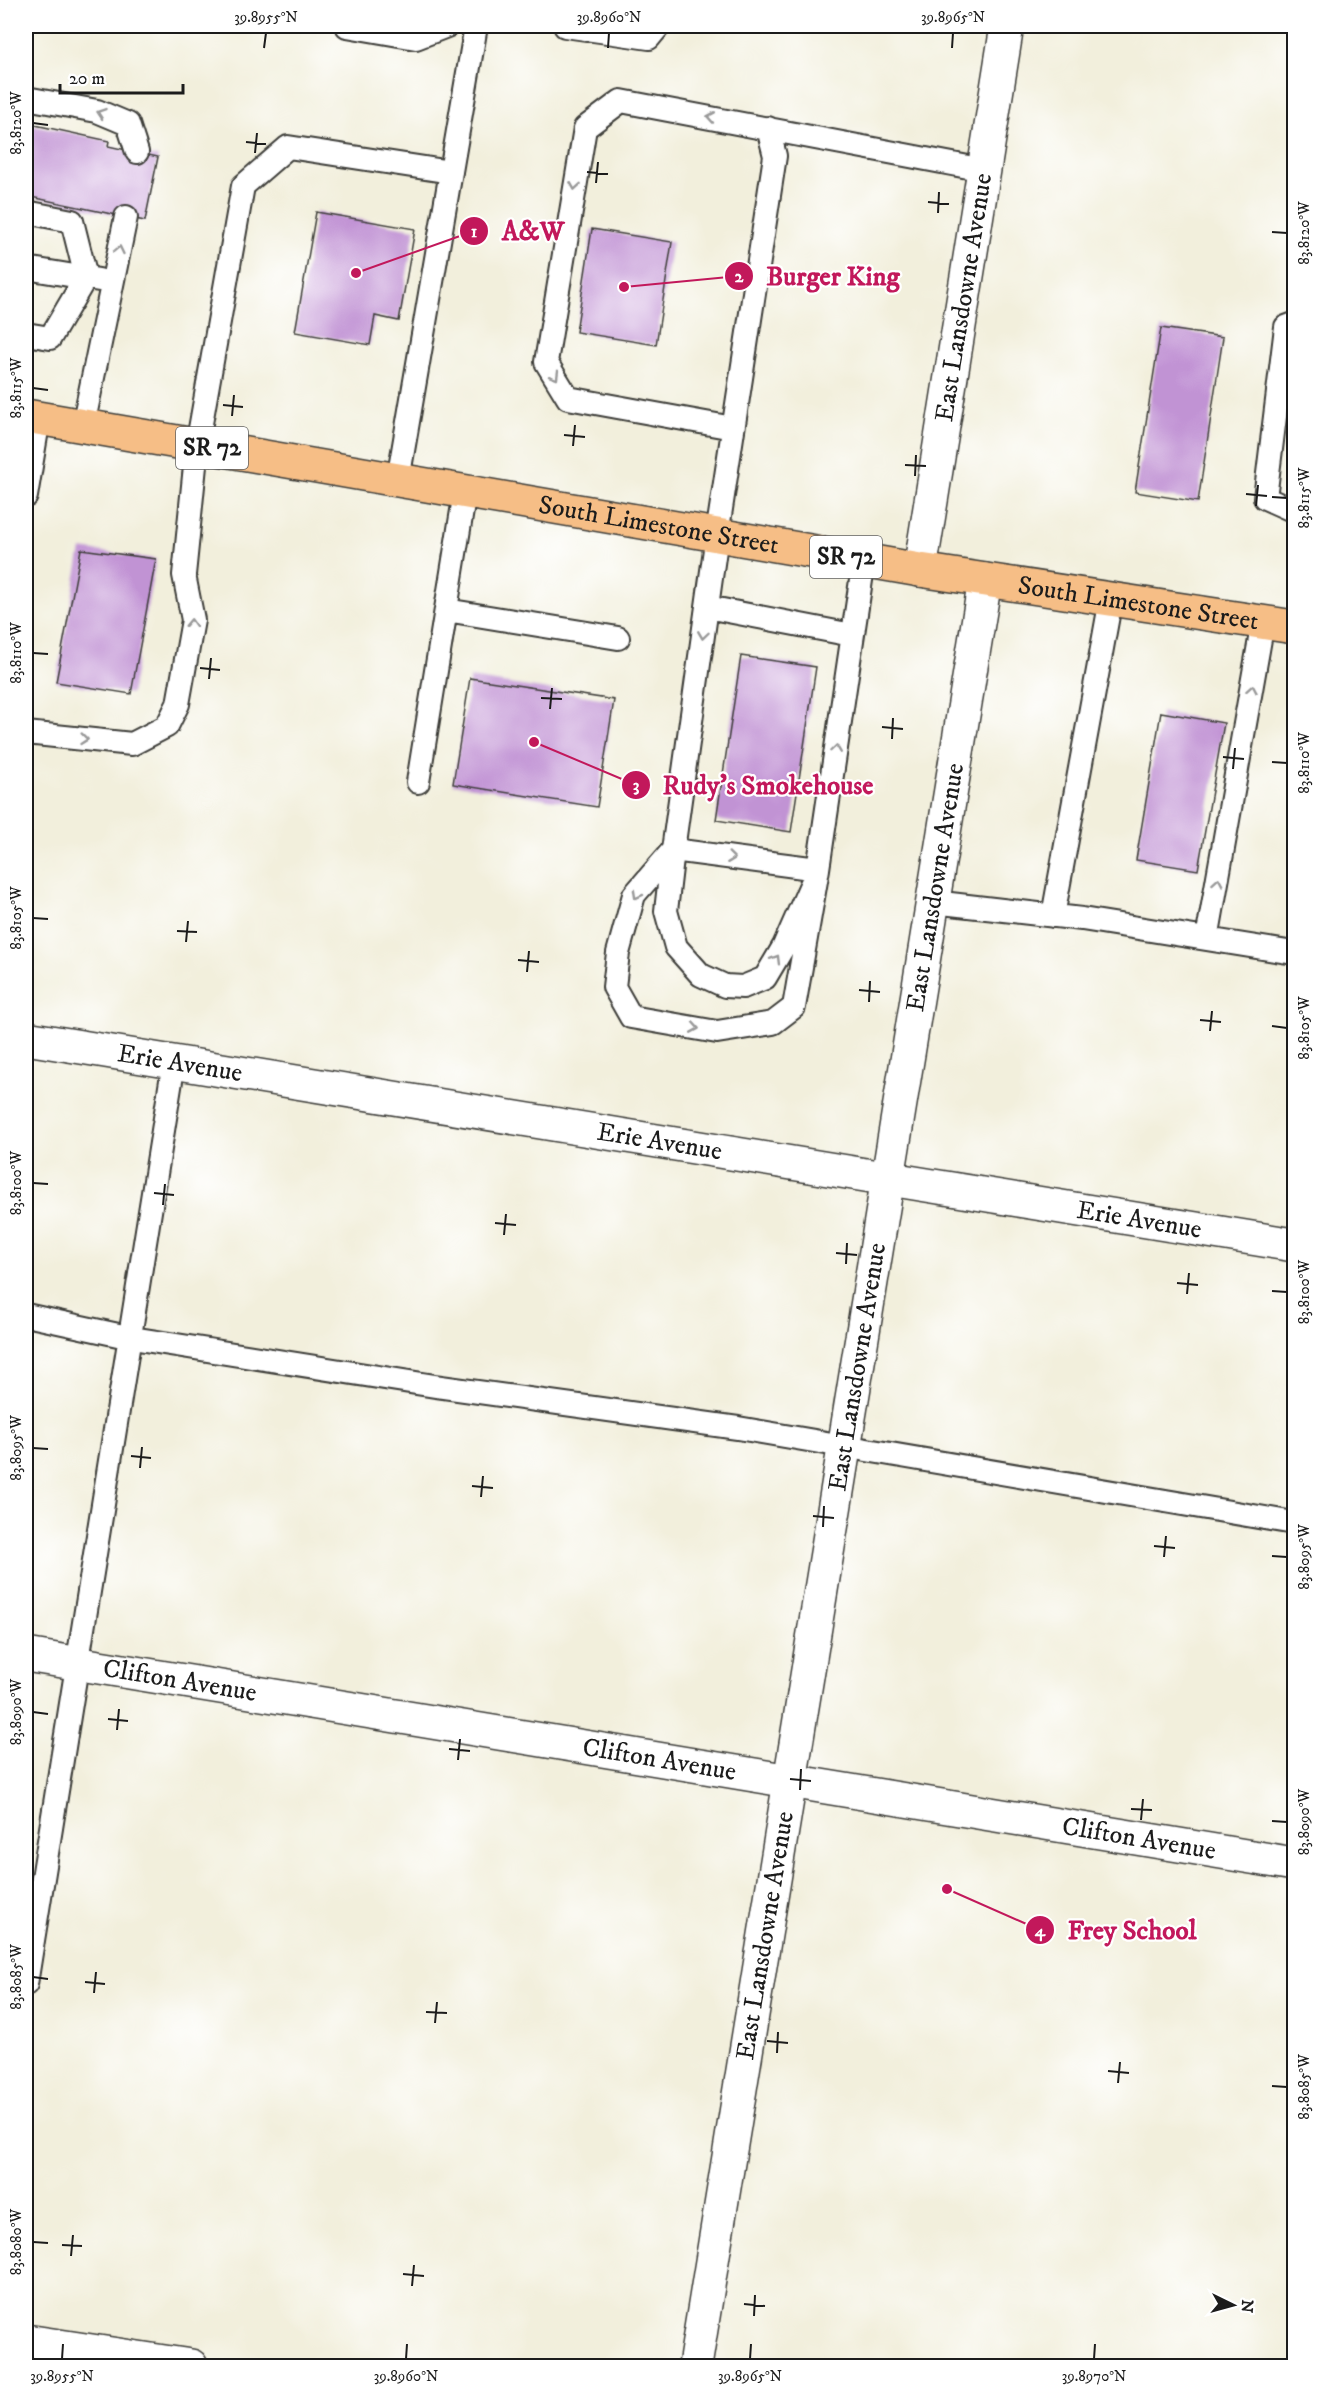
<svg xmlns="http://www.w3.org/2000/svg" width="1320" height="2392" font-family="'IM FELL DW Pica',serif">
	<style>
		.building { fill: #c193d4 }
		.lines { fill: none; stroke-linecap: round; stroke-linejoin: round }
		.service-casing { stroke: #3c3c39; stroke-width: 26 }
		.minor-casing { stroke: #3c3c39; stroke-width: 36 }
		.primary-casing { stroke: #3c3c39; stroke-width: 36 }
		.service { stroke: #fff; stroke-width: 22 }
		.minor { stroke: #fff; stroke-width: 33 }
		.primary { stroke: #f6be86; stroke-width: 33 }
		.oneway { stroke: #999 }
		.ticks { fill: none; stroke: #1c1c1c; stroke-width: 2 }
		.labels { text-anchor: middle; dominant-baseline: central; stroke-width: 4.5; stroke-linejoin: round; paint-order: stroke }
		.shield { fill: #fff; stroke: #606060; stroke-width: 1.5 }
		.shield-label { font-size: 24px; font-weight: bold; fill: #1c1c1c }
		.street-label { font-size: 26px; fill: #1c1c1c; stroke: #fff }
		.leader { fill: none; stroke: #c2185b; stroke-width: 2 }
		.callout-dot { fill: #c2185b; stroke: #fff; stroke-width: 2 }
		.mark-label { font-size: 18px; text-anchor: middle; font-weight: bold; fill: #fff }
		.callout-label { font-size: 27px; text-anchor: middle; font-weight: bold; fill: #c2185b; stroke: #fff; stroke-width: 4.5; stroke-linejoin: round; paint-order: stroke }
		.neatline { fill: none; stroke: #1c1c1c; stroke-width: 2 }
		.ticks-label { font-size: 15px; text-anchor: middle; fill: #1c1c1c }
	</style>
	<rect width="100%" height="100%" fill="#fff"/>
	<filter id="ink" filterUnits="userSpaceOnUse"><feTurbulence type="fractalNoise" baseFrequency=".0167" numOctaves="2"/><feDisplacementMap in="SourceGraphic" scale="12" xChannelSelector="R" yChannelSelector="G"/><feConvolveMatrix kernelMatrix="1 2 1 2 8 2 1 2 1" color-interpolation-filters="sRGB"/></filter>
	<filter id="wash" filterUnits="userSpaceOnUse"><feTurbulence type="fractalNoise" baseFrequency=".008" numOctaves="4" result="noise"/><feDisplacementMap in="SourceGraphic" scale="24" xChannelSelector="R" yChannelSelector="G"/><feGaussianBlur stdDeviation="1.35" result="paint"/><feColorMatrix in="noise" values="0 0 0 0 0 0 0 0 0 0 0 0 0 0 0 0 0 1.4 0 .05"/><feComposite in="paint" operator="in"/></filter>
	<g filter="url(#wash)">
		<rect width="100%" height="100%" fill="#f2efdc"/>
		<g id="blocks">
			<!-- building -->
			<path class="building" d="M26,123L109,141L108,146L158,157L145,221L26,196Z
				M316,212L415,229L399,321L375,316L370,345L295,332Z
				M592,229L672,242L656,345L576,332Z
				M1161,328L1223,337L1198,502L1135,492Z
				M81,549L156,559L131,694L56,682Z
				M741,656L816,667L791,832L716,820Z
				M470,678L614,700L597,807L453,784Z
				M1161,712L1224,723L1198,870L1136,860Z"/>
		</g>
	</g>
	<g filter="url(#ink)">
		<use href="#blocks" fill-opacity="0" stroke="#3c3c39" stroke-width="1.5"/>
		<g class="lines">
			<!-- service casing -->
			<g class="service-casing">
				<path id="service" d="M347,26L416,38L447,26
					M565,26L649,38L659,26
					M26,98L97,111L128,124L137,152
					M768,128L775,156L717,535L673,850L666,911L676,947L701,975L725,986L743,987L765,978L784,946L818,869
					M26,212L72,221L86,277L50,338L26,334
					M26,268L99,280
					M1294,324L1286,327L1265,498L1294,511
					M83,426L126,217
					M733,428L568,398L546,362L585,128L621,101L984,170
					M398,480L476,26
					M26,496L39,418
					M707,607L852,635
					M446,610L618,638
					M26,733L132,744L167,726L178,704L193,620L184,575L197,446L243,186L288,147L451,172
					M418,782L465,492
					M673,850L634,895L618,953L614,987L631,1017L717,1032L773,1023L794,1007L818,869L864,560
					M673,850L818,869
					M933,902L1082,919L1294,953
					M1053,916L1111,599
					M1207,939L1263,622
					M26,1315L132,1338L435,1386L738,1428L1294,1523
					M26,1984C76,1677 127,1370 174,1062"/>
			</g>
			<!-- minor casing -->
			<g class="minor-casing">
				<g id="minor">
					<path id="s1" d="M920,570L1007,26"/>
					<path id="s2" d="M26,1038L1294,1245"/>
					<path id="s3" d="M26,1655L1294,1864"/>
					<path d="M26,2341L191,2366"/>
					<path id="s4" d="M695,2366L985,580"/>
				</g>
			</g>
			<!-- primary casing -->
			<g class="primary-casing">
				<g id="primary">
					<path id="s5" d="M26,416L920,570L1294,627"/>
				</g>
			</g>
			<!-- service -->
			<use href="#service" class="service"/>
			<!-- minor -->
			<use href="#minor" class="minor"/>
			<!-- primary -->
			<use href="#primary" class="primary"/>
		</g>
		<!-- one-way arrows -->
		<defs><path id="oneway-chevron" d="M-2-3.5L2.5 0L-2 3.5" fill="none" stroke-width="1.6" stroke-linecap="round" stroke-linejoin="round" transform="scale(1.5)"/></defs>
		<g class="oneway">
			<use href="#oneway-chevron" transform="translate(101 113) rotate(-161)"/>
			<use href="#oneway-chevron" transform="translate(711 117) rotate(-170)"/>
			<use href="#oneway-chevron" transform="translate(575 186) rotate(99)"/>
			<use href="#oneway-chevron" transform="translate(119 250) rotate(-78)"/>
			<use href="#oneway-chevron" transform="translate(555 376) rotate(59)"/>
			<use href="#oneway-chevron" transform="translate(191 623) rotate(-88)"/>
			<use href="#oneway-chevron" transform="translate(703 635) rotate(98)"/>
			<use href="#oneway-chevron" transform="translate(1252 689) rotate(-80)"/>
			<use href="#oneway-chevron" transform="translate(84 739) rotate(6)"/>
			<use href="#oneway-chevron" transform="translate(836 749) rotate(-82)"/>
			<use href="#oneway-chevron" transform="translate(731 858) rotate(7)"/>
			<use href="#oneway-chevron" transform="translate(1218 882) rotate(-80)"/>
			<use href="#oneway-chevron" transform="translate(637 895) rotate(119)"/>
			<use href="#oneway-chevron" transform="translate(776 959) rotate(-59)"/>
			<use href="#oneway-chevron" transform="translate(695 1028) rotate(10)"/>
		</g>
	</g>
	<!-- ticks -->
	<path class="ticks" d="M264,48L266,33M608,48L609,33M952,48L953,33M33,123L48,125M246,142L266,144M255,153L257,133M587,172L608,174M596,183L598,162M928,202L949,204M938,213L939,192M1272,232L1287,233M33,388L48,390M223,405L243,407M232,416L234,395M564,435L585,437M573,446L575,425M905,465L926,466M915,476L916,455M1246,494L1267,496M1272,497L1287,498M1256,506L1258,485M33,653L48,654M200,668L220,670M209,679L211,658M541,698L562,699M550,709L552,688M882,727L903,729M892,739L893,718M1223,757L1244,759M1272,762L1287,763M1233,769L1235,748M33,918L48,919M177,931L197,932M186,942L188,921M518,960L539,962M527,972L529,951M859,990L880,992M869,1002L870,981M1200,1020L1221,1022M1272,1026L1287,1028M1210,1031L1212,1011M33,1183L48,1184M154,1193L174,1195M163,1205L165,1184M495,1223L516,1225M504,1235L506,1214M836,1253L857,1255M846,1264L847,1243M1177,1283L1198,1285M1272,1291L1287,1292M1187,1294L1189,1273M33,1448L48,1449M131,1456L151,1458M140,1468L142,1447M472,1486L493,1488M481,1497L483,1476M813,1516L834,1518M823,1527L824,1506M1154,1546L1175,1548M1272,1556L1287,1557M1164,1557L1166,1536M33,1712L48,1714M108,1719L128,1721M117,1730L119,1709M449,1749L470,1751M458,1760L460,1739M790,1779L811,1781M800,1790L801,1769M1131,1809L1152,1810M1141,1820L1143,1799M1272,1821L1287,1822M33,1977L48,1979M85,1982L105,1984M94,1993L96,1972M426,2012L447,2013M435,2023L437,2002M767,2041L788,2043M777,2053L778,2032M1108,2071L1129,2073M1118,2083L1120,2062M1272,2086L1287,2087M33,2242L48,2243M62,2245L82,2246M71,2256L73,2235M403,2274L424,2276M412,2286L414,2265M744,2304L765,2306M754,2316L755,2295M62,2359L63,2344M406,2359L407,2344M750,2359L751,2344M1094,2359L1095,2344"/>
	<g class="labels">
		<!-- shield labels -->
		<g class="shield">
			<rect x="176" y="427" width="72" height="42" rx="4.5"/>
			<rect x="810" y="536" width="72" height="42" rx="4.5"/>
		</g>
		<g class="shield-label">
			<text x="212" y="448">SR 72</text>
			<text x="846" y="557">SR 72</text>
		</g>
		<!-- street labels -->
		<g class="street-label">
			<text stroke="none"><textPath href="#s1" startOffset="276">East Lansdowne Avenue</textPath></text>
			<text stroke="none"><textPath href="#s5" startOffset="642">South Limestone Street</textPath></text>
			<text stroke="none"><textPath href="#s5" startOffset="1128">South Limestone Street</textPath></text>
			<text stroke="none"><textPath href="#s4" startOffset="1498">East Lansdowne Avenue</textPath></text>
			<text stroke="none"><textPath href="#s2" startOffset="156">Erie Avenue</textPath></text>
			<text stroke="none"><textPath href="#s2" startOffset="642">Erie Avenue</textPath></text>
			<text stroke="none"><textPath href="#s2" startOffset="1128">Erie Avenue</textPath></text>
			<text stroke="none"><textPath href="#s4" startOffset="1012">East Lansdowne Avenue</textPath></text>
			<text stroke="none"><textPath href="#s3" startOffset="156">Clifton Avenue</textPath></text>
			<text stroke="none"><textPath href="#s3" startOffset="642">Clifton Avenue</textPath></text>
			<text stroke="none"><textPath href="#s3" startOffset="1128">Clifton Avenue</textPath></text>
			<text stroke="none"><textPath href="#s4" startOffset="436">East Lansdowne Avenue</textPath></text>
		</g>
	</g>
	<!-- callouts -->
	<path class="leader" d="M356 273L474 231M624 287L739 276M534 742L636 785M947 1889L1040 1930"/>
	<g class="callout-dot">
		<circle cx="356" cy="273" r="6"/>
		<circle cx="624" cy="287" r="6"/>
		<circle cx="534" cy="742" r="6"/>
		<circle cx="947" cy="1889" r="6"/>
		<circle cx="474" cy="231" r="15"/>
		<circle cx="739" cy="276" r="15"/>
		<circle cx="636" cy="785" r="15"/>
		<circle cx="1040" cy="1930" r="15"/>
	</g>
	<g class="mark-label">
		<text x="474" y="237">1</text>
		<text x="739" y="282">2</text>
		<text x="636" y="791">3</text>
		<text x="1040" y="1936">4</text>
	</g>
	<g class="callout-label">
		<text x="533" y="240">A&amp;W</text>
		<text x="833" y="285">Burger King</text>
		<text x="768" y="794">Rudy's Smokehouse</text>
		<text x="1132" y="1939">Frey School</text>
	</g>
	<!-- margin -->
	<rect width="1320" height="2392" fill="none" stroke="#fff" stroke-width="66"/>
	<!-- north arrow -->
	<g transform="translate(1233 2305) rotate(95)" stroke="#ffffff" stroke-width="4.5" paint-order="stroke">
	<path d="M0-4.5L10 22L0 15L-10 22Z" fill="#1c1c1c"/>
	<text y="-9" font-size="16" font-weight="bold" text-anchor="middle" fill="#1c1c1c">N</text>
	</g>
	<!-- scale -->
	<path d="M60 84v9h123v-9" fill="none" stroke="#1c1c1c" stroke-width="3"/>
	<text x="69" y="84" font-size="18" fill="#1c1c1c" stroke="#ffffff" stroke-width="4.5" paint-order="stroke">20 m</text>
	<rect x="33" y="33" width="1254" height="2326" class="neatline"/>
	<g class="ticks-label">
		<text x="266" y="22">39.8955°N</text>
		<text x="609" y="22">39.8960°N</text>
		<text x="953" y="22">39.8965°N</text>
		<text transform="translate(16 123) rotate(-90)" y="5">83.8120°W</text>
		<text transform="translate(1304 233) rotate(-90)" y="5">83.8120°W</text>
		<text transform="translate(16 388) rotate(-90)" y="5">83.8115°W</text>
		<text transform="translate(1304 498) rotate(-90)" y="5">83.8115°W</text>
		<text transform="translate(16 653) rotate(-90)" y="5">83.8110°W</text>
		<text transform="translate(1304 763) rotate(-90)" y="5">83.8110°W</text>
		<text transform="translate(16 918) rotate(-90)" y="5">83.8105°W</text>
		<text transform="translate(1304 1028) rotate(-90)" y="5">83.8105°W</text>
		<text transform="translate(16 1183) rotate(-90)" y="5">83.8100°W</text>
		<text transform="translate(1304 1292) rotate(-90)" y="5">83.8100°W</text>
		<text transform="translate(16 1448) rotate(-90)" y="5">83.8095°W</text>
		<text transform="translate(1304 1557) rotate(-90)" y="5">83.8095°W</text>
		<text transform="translate(16 1712) rotate(-90)" y="5">83.8090°W</text>
		<text transform="translate(1304 1822) rotate(-90)" y="5">83.8090°W</text>
		<text transform="translate(16 1977) rotate(-90)" y="5">83.8085°W</text>
		<text transform="translate(1304 2087) rotate(-90)" y="5">83.8085°W</text>
		<text transform="translate(16 2242) rotate(-90)" y="5">83.8080°W</text>
		<text x="62" y="2381">39.8955°N</text>
		<text x="406" y="2381">39.8960°N</text>
		<text x="750" y="2381">39.8965°N</text>
		<text x="1094" y="2381">39.8970°N</text>
	</g>
</svg>
